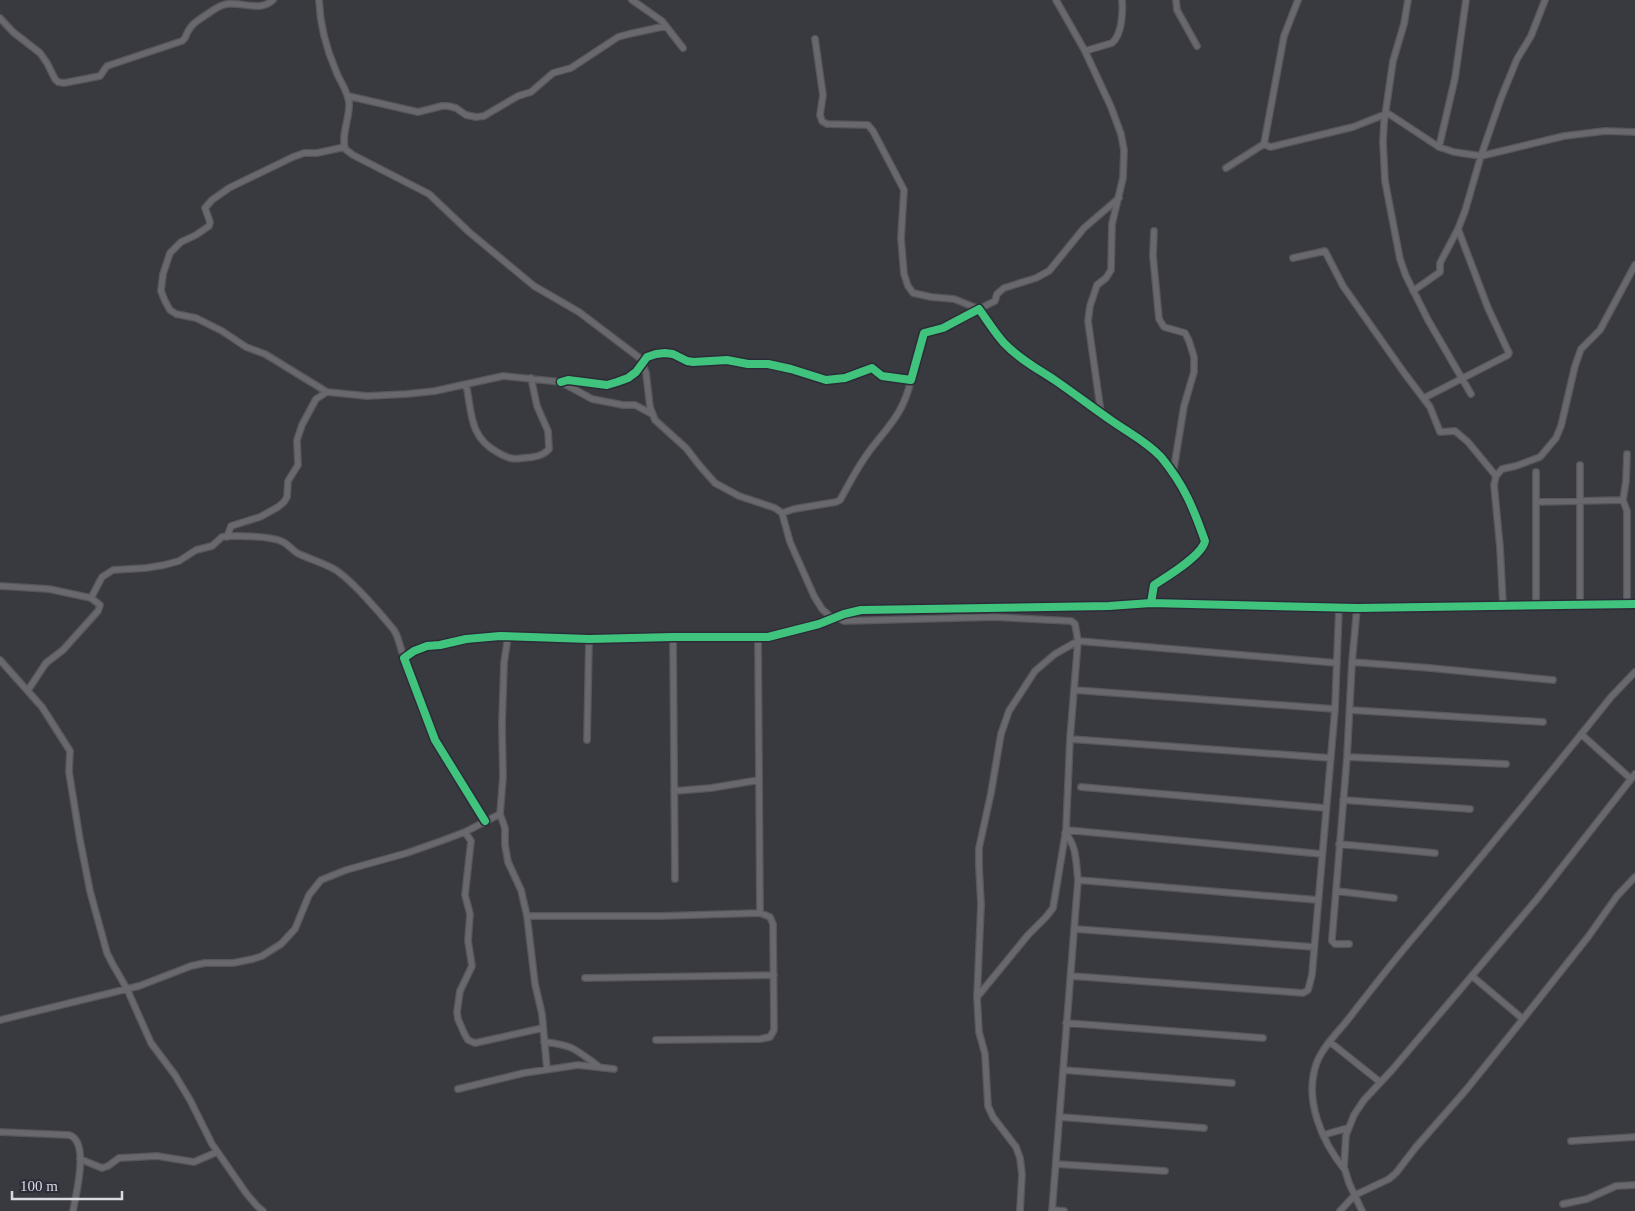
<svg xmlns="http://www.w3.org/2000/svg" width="1635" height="1211" font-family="'Times New Roman',serif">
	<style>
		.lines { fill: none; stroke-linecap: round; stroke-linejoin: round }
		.street-casing { stroke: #56565b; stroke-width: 8 }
		.street { stroke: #68686d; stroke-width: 5.5 }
		.cycleway-casing { stroke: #2c2c38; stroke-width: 11 }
		.cycleway { stroke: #40c37c; stroke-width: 8 }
	</style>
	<rect width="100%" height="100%" fill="#393940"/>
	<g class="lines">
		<!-- street casing -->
		<g class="street-casing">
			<path id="street" d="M319,0C320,25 326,48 336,71C340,82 348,91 349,103C350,118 341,134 345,149L353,155L429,194L469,232L534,286L579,312L641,359L646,373L650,407L655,420L686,448L700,466L715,483L739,496L775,508L782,513L790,542L814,596L822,609L833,619
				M632,0L662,21L683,48
				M1056,0L1085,51L1111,107L1121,134L1124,150L1123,178L1112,224L1111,270L1106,278L1097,285L1090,306L1088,321L1101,413
				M1176,0L1177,10L1197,46
				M1408,0L1404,24L1393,61L1384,123L1383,142L1385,181L1400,259L1406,276L1428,320L1471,394
				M0,18L13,32L40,53L47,63L55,79L58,82L64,83L100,76L107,66L182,41L185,38C190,25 194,23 206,15C212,11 219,5 227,4C242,2 261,12 273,0
				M815,39L823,95L820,115L822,121L827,124L868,125L873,131L904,190L901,238L904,274L908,286L913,293L931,297L954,299L979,309L995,301L997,294L1004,288L1036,278L1049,271L1084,228L1119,198
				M1085,51L1112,43C1122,35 1123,12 1122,0
				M348,96L418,112L442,106H448L456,108L466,115L476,117L484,116L518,96L531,92L553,73L571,68L618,37L629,34L666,26
				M1264,144L1270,147L1353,127L1386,114H1389L1439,147L1454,152L1481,156L1564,136L1605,131L1635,132
				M345,147L317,153H304L293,157L229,188L212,200L205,208L210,222L209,226L196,235L181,242L170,253L163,274L161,291L165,301L170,310L176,314L196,318L222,331L246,347L265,354L327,392L367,396L407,394L435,391L503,376L561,382L592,399L623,405H635L652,414
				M1439,147L1455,78L1466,0
				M1226,168L1264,144L1284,36L1298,0
				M1154,231L1153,256L1159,319L1164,327L1185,333L1189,341L1194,357V372L1184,406L1173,474
				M1293,258L1325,251L1343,286L1405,374L1430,407L1440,432L1455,431L1468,442L1496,476
				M1413,291L1440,272V263L1458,229L1465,211L1481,156L1501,98L1517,59L1531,36L1545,0
				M561,382L568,380L607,385L617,382L628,378L636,372L647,357L656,354L665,353L673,354L687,361L693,362L727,360L748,364H768L791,369L826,380L845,378L872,368L882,376L911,380L924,333L943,328L979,309C987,320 994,332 1004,343C1019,359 1038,369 1056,381C1075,394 1093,408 1112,421C1129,433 1146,441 1161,457C1184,485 1193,507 1205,541C1202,556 1166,577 1154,585L1151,603
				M466,384C472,412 469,437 497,452C507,458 513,460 523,458C533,457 542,457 549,449L548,431L537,406L531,378
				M1424,398L1508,355L1509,353L1488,308L1458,229
				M1536,472V605
				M1536,502L1623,500
				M782,513L794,509L836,502L840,500C849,484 857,468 868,453C888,426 903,415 911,380
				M227,537L231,526L260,517L278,507L284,502L287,497L288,481L298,465L297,440L302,425L316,399L327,392
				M0,586L49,589L91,598L102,577L113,570L146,568L164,565L179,561L196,550L212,546L222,537C234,535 272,536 283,542C289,545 293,551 299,554C310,559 323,563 334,569C351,579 381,614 394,630L397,636L404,658
				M1580,604V465
				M1627,604V511L1623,500L1626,481L1627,454
				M1503,605L1500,547L1494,485L1496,476L1502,469L1516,466L1540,457L1556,438L1561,426L1575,366L1581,349L1600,330L1635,265
				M836,617L844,621L994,617L1071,621L1075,624L1078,641L1070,739L1066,830L1053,908L1046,917L1028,935L978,996
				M673,637L675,879
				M758,637L760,913
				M0,660L42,707L70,751L69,772L80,840L90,891L107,953L112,963L127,989L151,1043L175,1075L190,1100L212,1144L246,1193L257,1206L263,1211
				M1352,662L1430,668L1553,680
				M28,690L46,663L63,650L98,611L100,605L91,598
				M1074,690L1335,709
				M1350,710L1543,722
				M1581,734L1631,779
				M1070,739L1331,758
				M587,740L589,639
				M1347,757L1506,764
				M1081,787L1326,808
				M674,791L711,788L759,780
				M1343,800L1470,809
				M500,814L505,828V845L508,862L521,890L527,916L535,984L542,1014L547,1069
				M485,821L435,740L404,658L414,651L427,646L440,645L466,639L500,636L589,639L673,637H768L819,624L844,614L861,610L1109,606L1151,603L1357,608L1635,604
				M1066,830L1322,854
				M465,832L471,841L465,895L470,914L468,941L472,966L460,991L457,1012L458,1019L464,1033L468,1040L475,1043L543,1028
				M1339,844L1435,853
				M1078,880L1318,900
				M1336,891L1394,898
				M527,916H661L760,913L770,917L773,924L774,1030L770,1037L760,1039L656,1040
				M1075,929L1314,947
				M1349,944H1335L1332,941V939L1347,757L1352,662L1357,608
				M1071,976L1303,993L1308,990L1312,975L1335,709L1339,607
				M1472,976L1523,1019
				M585,978L774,975
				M0,1020L139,986L191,966L205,963H233L253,959L262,956L281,944L295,929L309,895L321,880L346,870L407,853L441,841L465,832L500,814L503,777L502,725L504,663L508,636
				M1066,1023L1263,1038
				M544,1042C573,1045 575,1049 598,1066
				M1330,1042L1380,1082
				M1063,1070L1232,1083
				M458,1089L524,1073L578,1065L614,1069
				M1060,1117L1204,1128
				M0,1132L69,1135C90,1141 76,1194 73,1211
				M1323,1135L1348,1128
				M1571,1141L1635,1137
				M80,1159L102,1168L108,1166L119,1158L157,1156L194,1162L217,1152
				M1056,1164L1165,1171
				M1345,1170C1322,1142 1303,1099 1317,1062C1323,1047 1336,1034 1346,1022C1370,991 1394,960 1419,931C1484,854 1548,776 1611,697L1635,672
				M1563,1204L1587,1199L1616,1186L1635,1185
				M1052,1210L1064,1211
				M1020,1211L1022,1174L1020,1158L1016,1147L993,1117L988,1106L985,1054L979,1032L977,997L981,905L979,866V848L991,793L1001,734L1009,711L1035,671L1055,654L1078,641L1337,663
				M1052,1211L1078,880C1076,864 1077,845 1065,833
				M1340,1211L1355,1195L1389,1179L1396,1173L1416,1147L1466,1090L1523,1019L1588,937L1617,896L1635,877
				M1362,1211L1349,1183L1344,1167L1346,1135L1354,1115L1364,1100L1392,1070L1537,899L1635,774"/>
		</g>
		<!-- street -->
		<use href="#street" class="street"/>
		<!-- cycleway casing -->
		<g class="cycleway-casing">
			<path id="cycleway" d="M561,382L568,380L607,385L617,382L628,378L636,372L647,357L656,354L665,353L673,354L687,361L693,362L727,360L748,364H768L791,369L826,380L845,378L872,368L882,376L911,380L924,333L943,328L979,309C987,320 994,332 1004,343C1019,359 1038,369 1056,381C1075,394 1093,408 1112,421C1129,433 1146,441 1161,457C1184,485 1193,507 1205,541C1202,556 1166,577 1154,585L1151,603
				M485,821L435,740L404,658L414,651L427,646L440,645L466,639L500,636L589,639L673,637H768L819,624L844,614L861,610L1109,606L1151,603L1357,608L1635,604"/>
		</g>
		<!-- cycleway -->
		<use href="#cycleway" class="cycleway"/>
	</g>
	<!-- scale -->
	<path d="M12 1191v8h110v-8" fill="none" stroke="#d9dae2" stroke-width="2.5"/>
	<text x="20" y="1191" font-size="15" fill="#d9dae2" stroke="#2c2c38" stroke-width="4" paint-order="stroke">100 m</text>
</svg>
